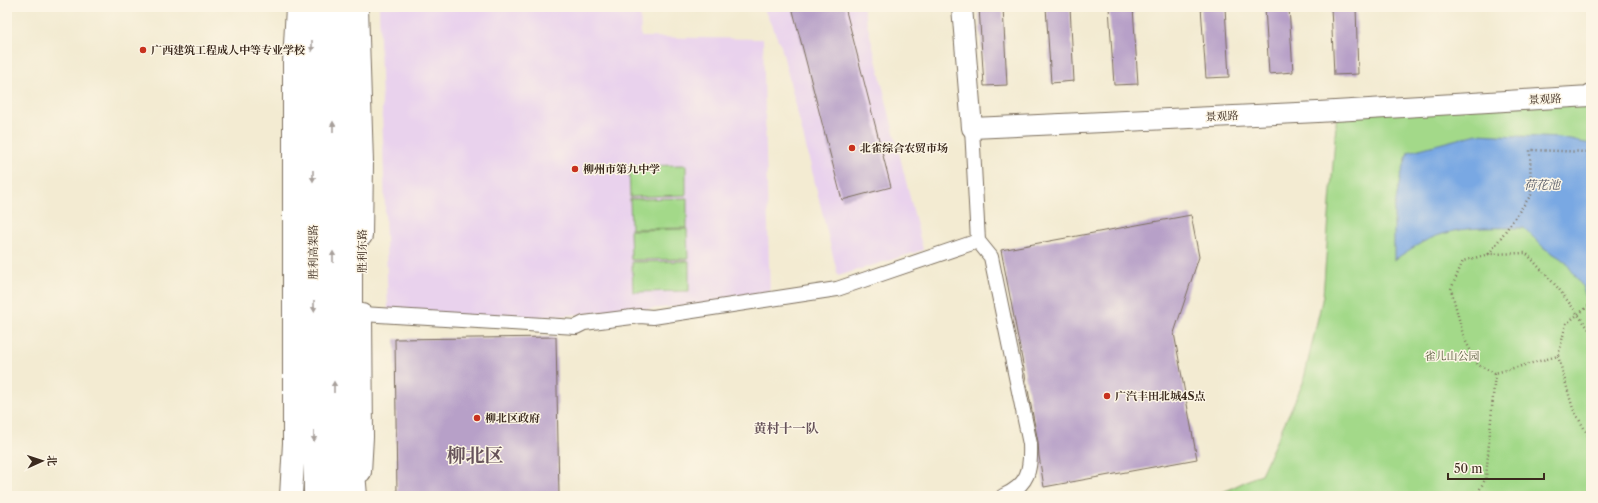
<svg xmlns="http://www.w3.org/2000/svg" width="1598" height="503" font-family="'Libre Caslon Text','Noto Serif SC',serif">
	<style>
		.built { fill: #e9d2ed }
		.green { fill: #a3d989; stroke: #6f8254 }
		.water { fill: #79a8e3; stroke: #5a6980 }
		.building { fill: #b7a0c8 }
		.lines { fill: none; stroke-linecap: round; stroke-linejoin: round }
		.street-casing { stroke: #7b6e5d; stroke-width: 16 }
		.secondary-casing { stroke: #7b6e5d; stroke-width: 22 }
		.primary-casing { stroke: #7b6e5d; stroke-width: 24 }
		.path { stroke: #7b6e5d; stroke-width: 2.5; stroke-dasharray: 1 3; stroke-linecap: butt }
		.street { stroke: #fff; stroke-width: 14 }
		.secondary { stroke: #fff; stroke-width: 20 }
		.primary { stroke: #fff; stroke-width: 22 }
		.oneway { fill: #a79f9a }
		.poi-dot { fill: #c8321e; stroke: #fcf5e5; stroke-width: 1.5 }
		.labels { text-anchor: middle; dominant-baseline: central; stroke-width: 3; stroke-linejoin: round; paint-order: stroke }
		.poi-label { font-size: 11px; font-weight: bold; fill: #3b2a1e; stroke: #fcf5e5; text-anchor: start }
		.street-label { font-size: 11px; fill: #3b2a1e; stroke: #fcf5e5 }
		.park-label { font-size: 11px; fill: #555639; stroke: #fcf5e5 }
		.water-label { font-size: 12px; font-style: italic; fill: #515663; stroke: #fcf5e5 }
		.quarter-label { font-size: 13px; font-weight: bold; fill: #66535a; stroke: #fcf5e5 }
		.town-label { font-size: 19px; font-weight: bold; fill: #66535a; stroke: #fcf5e5 }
	</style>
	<rect width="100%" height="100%" fill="#fcf5e5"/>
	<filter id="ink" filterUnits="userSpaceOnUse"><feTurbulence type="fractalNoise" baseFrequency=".025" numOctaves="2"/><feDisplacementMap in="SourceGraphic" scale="8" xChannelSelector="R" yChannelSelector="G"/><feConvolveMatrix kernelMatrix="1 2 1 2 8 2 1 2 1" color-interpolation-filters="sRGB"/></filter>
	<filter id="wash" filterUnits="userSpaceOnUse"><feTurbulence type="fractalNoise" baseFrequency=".012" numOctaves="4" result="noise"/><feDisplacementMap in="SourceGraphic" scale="16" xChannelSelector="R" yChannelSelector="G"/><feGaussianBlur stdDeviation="0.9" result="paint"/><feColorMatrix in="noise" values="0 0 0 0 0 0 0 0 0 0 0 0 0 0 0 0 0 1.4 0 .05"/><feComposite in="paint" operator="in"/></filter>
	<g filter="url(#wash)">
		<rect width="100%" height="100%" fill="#f3ebd2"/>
		<!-- built -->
		<path class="built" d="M379,7H640L641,37L763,39L770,299L508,320L388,311Z
			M763,7H863L923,250L838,276L781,46Z"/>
		<!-- green -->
		<path class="green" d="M1591,94V496H1215L1261,474L1303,383L1323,296L1337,111Z
			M686,165V195L630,197L629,166Z
			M687,198V228L631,229L630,199Z
			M687,229L688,259L631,260L630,230Z
			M689,261V291L633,292L632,262Z"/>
		<!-- water -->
		<path class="water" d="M1477,134L1560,138L1591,144V311L1582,286L1565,261L1544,248L1524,228C1500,228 1466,226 1443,234C1425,239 1409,250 1394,260V211L1400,179L1408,152Z"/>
		<g id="blocks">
			<!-- building -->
			<path class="building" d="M792,7H845L891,187L842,200Z
				M979,7H1003L1007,85L984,86Z
				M1046,7H1070L1074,81L1051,83Z
				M1109,7H1133L1138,84L1114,85Z
				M1201,7H1225L1229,77L1206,78Z
				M1265,7H1289L1293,72L1269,74Z
				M1331,7H1356L1358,74L1334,75Z
				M1191,215L1199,257L1174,333L1197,459L1044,487L1039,456L1038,442L1001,250Z
				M556,337L559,496H397L395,339Z"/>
		</g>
	</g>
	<g filter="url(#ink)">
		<use href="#blocks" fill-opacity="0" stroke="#7b6e5d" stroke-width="1"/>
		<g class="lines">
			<!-- street casing -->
			<g class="street-casing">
				<path id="street" d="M972,128L978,241L991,257L1030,444C1031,469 1029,485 1003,496
					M362,314L576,327L584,323L640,316L653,317L837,289L978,241"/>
			</g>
			<!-- secondary casing -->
			<g class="secondary-casing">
				<path id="secondary" d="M358,7L363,162L362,236
					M962,7L972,128L1318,112L1590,96L1591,94
					M361,472L363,437L362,314"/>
			</g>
			<!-- primary casing -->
			<g class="primary-casing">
				<path id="primary" d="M312,7L315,496
					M346,7L351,155V438L356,496
					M333,9L334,496
					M291,496L294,443V63L297,7"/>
			</g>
			<!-- path -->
			<path class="path" d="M1489,254L1531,195L1530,150L1591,152
				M1558,356L1573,409L1591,440
				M1495,373L1478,365L1464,338L1451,289L1463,261L1489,254L1526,253L1558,288L1591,332
				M1476,496L1486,478L1495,373L1558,356L1566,324L1591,304"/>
			<!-- street -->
			<use href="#street" class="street"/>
			<!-- secondary -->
			<use href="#secondary" class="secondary"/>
			<!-- primary -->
			<use href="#primary" class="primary"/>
		</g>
		<!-- one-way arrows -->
		<defs><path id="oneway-solid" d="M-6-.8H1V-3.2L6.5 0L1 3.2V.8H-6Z"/></defs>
		<g class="oneway">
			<use href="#oneway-solid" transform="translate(312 46) rotate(90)"/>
			<use href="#oneway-solid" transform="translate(333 127) rotate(-90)"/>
			<use href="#oneway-solid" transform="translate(313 176) rotate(90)"/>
			<use href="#oneway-solid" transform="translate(333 257) rotate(-90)"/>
			<use href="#oneway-solid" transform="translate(314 306) rotate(90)"/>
			<use href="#oneway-solid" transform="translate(334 387) rotate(-90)"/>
			<use href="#oneway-solid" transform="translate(314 436) rotate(90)"/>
		</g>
	</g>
	<!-- markers -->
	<g class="poi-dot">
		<circle cx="143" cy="50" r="4"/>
		<circle cx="852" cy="148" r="4"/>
		<circle cx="575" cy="169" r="4"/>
		<circle cx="1107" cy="396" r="4"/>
		<circle cx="477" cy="418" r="4"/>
	</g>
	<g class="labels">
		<!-- poi labels -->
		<g class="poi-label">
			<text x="151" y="50">广西建筑工程成人中等专业学校</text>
			<text x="860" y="148">北雀综合农贸市场</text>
			<text x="583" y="169">柳州市第九中学</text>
			<text x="1115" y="396">广汽丰田北城4S点</text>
			<text x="485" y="418">柳北区政府</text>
		</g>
		<!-- street labels -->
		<g class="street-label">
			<text transform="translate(1545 99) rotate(-3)">景观路</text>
			<text transform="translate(1222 116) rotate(-3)">景观路</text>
			<text transform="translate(362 251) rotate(-90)">胜利东路</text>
			<text transform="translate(313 252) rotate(-90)">胜利高架路</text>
		</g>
		<!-- park labels -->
		<g class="park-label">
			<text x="1452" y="356">雀儿山公园</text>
		</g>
		<!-- water labels -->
		<g class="water-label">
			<text x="1542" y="184">荷花池</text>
		</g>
		<!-- quarter labels -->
		<g class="quarter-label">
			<text x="786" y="428">黄村十一队</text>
		</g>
		<!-- town labels -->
		<g class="town-label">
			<text x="475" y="455">柳北区</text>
		</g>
	</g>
	<!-- margin -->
	<rect width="1598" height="503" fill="none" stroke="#fcf5e5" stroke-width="24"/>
	<!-- north arrow -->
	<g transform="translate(42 461) rotate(87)" stroke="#fcf5e5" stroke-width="3" paint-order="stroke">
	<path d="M0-3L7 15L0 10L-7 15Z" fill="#3b2a1e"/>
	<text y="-6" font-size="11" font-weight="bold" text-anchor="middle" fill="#3b2a1e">北</text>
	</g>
	<!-- scale -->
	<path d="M1448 473v6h96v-6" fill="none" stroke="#3b2a1e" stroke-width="2"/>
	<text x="1454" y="473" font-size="12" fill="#3b2a1e" stroke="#fcf5e5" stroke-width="3" paint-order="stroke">50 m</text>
</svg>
